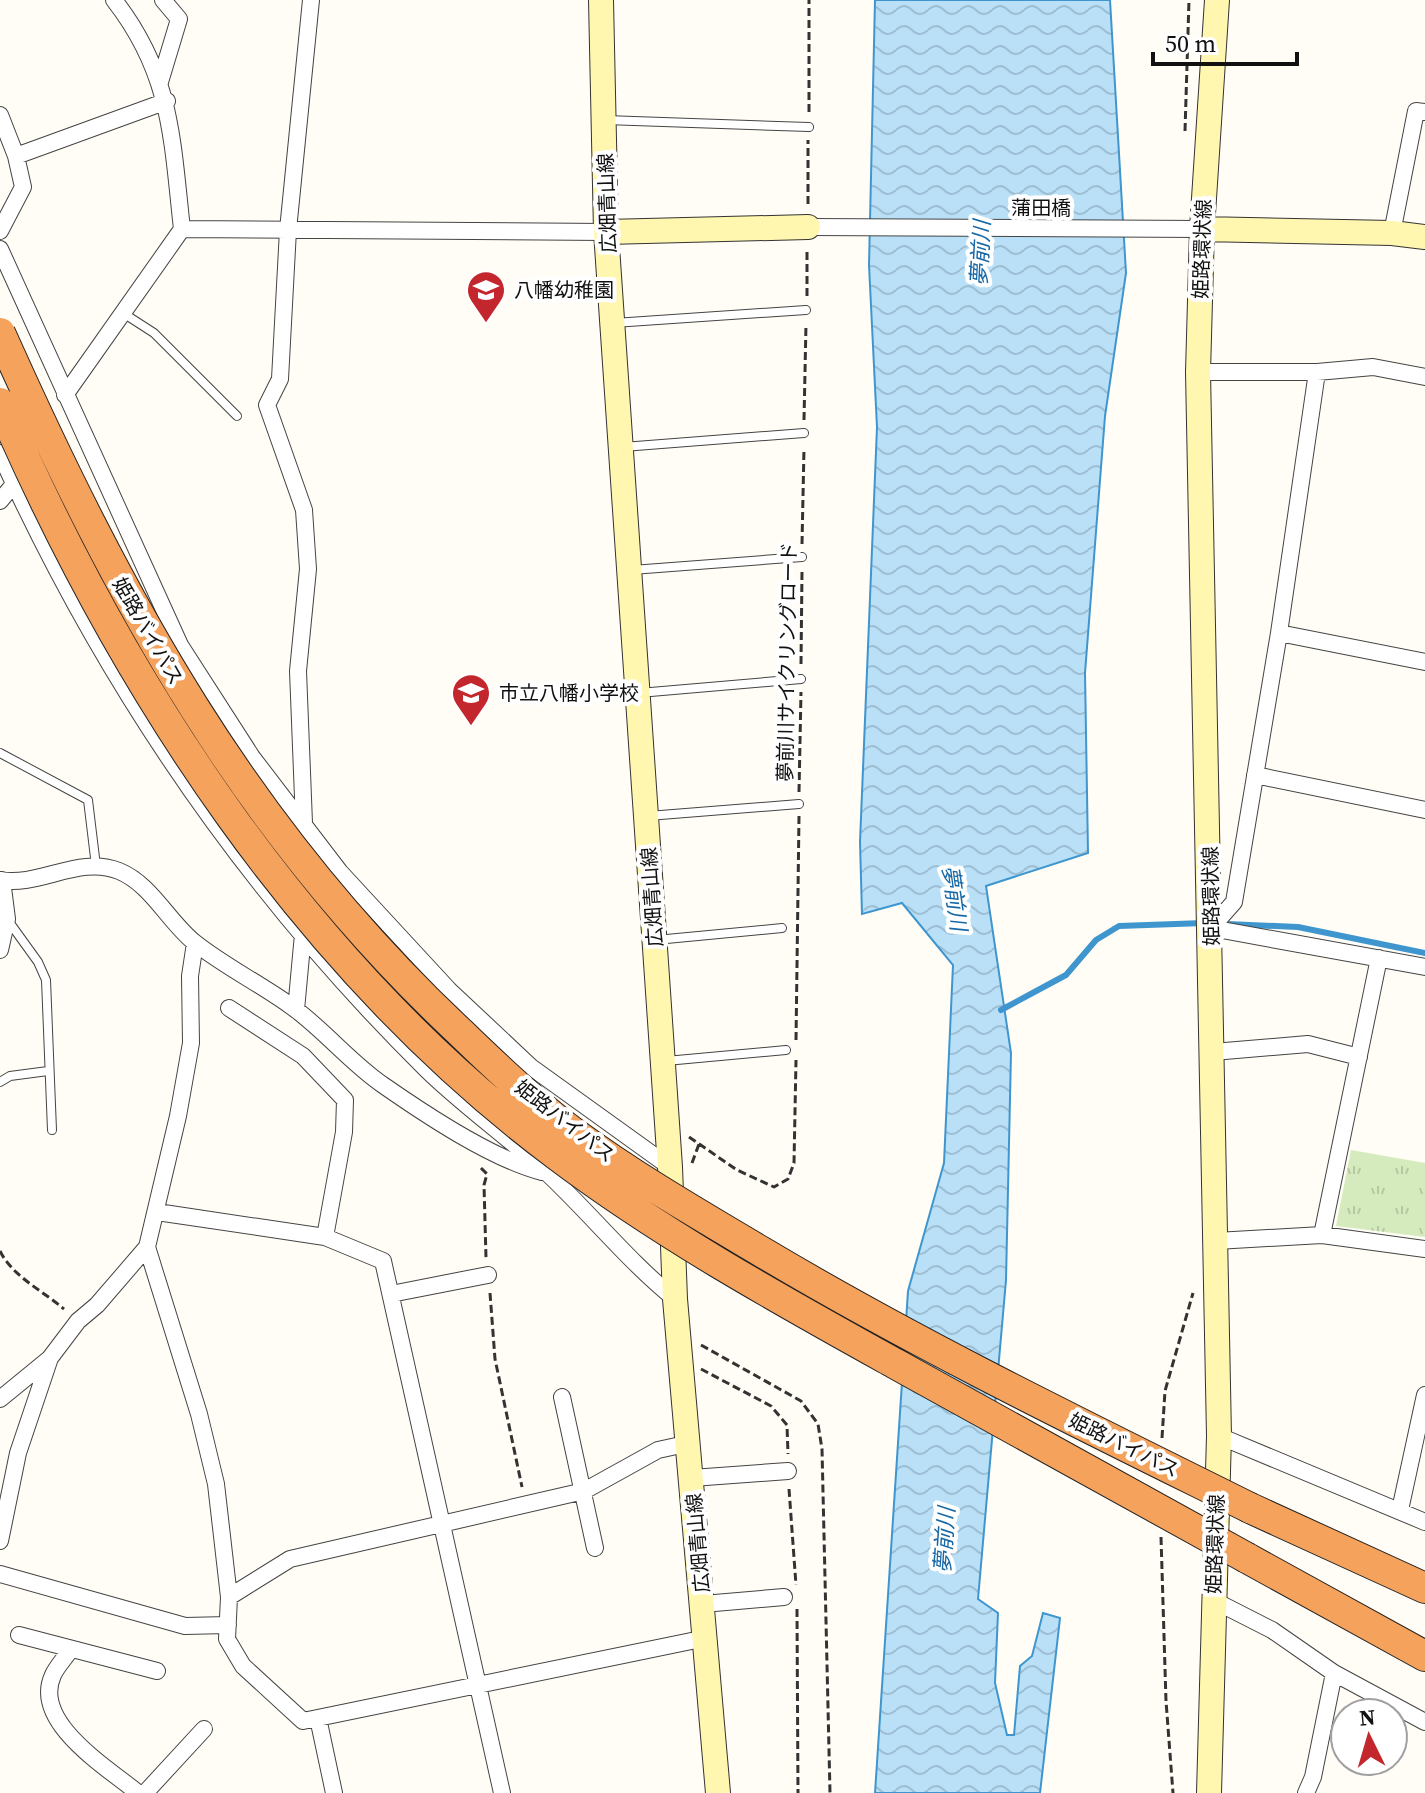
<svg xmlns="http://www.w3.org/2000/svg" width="1425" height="1793" font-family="'Source Serif 4','Noto Sans JP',serif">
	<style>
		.grass { fill: url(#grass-tufts) }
		.water { fill: url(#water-waves); stroke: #3f96cf; stroke-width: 2 }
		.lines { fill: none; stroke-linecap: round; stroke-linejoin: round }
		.stream { stroke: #3f96cf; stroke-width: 6 }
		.lane-casing { stroke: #444; stroke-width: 10 }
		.street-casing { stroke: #444; stroke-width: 18 }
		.secondary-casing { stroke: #333; stroke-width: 26 }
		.highway-casing { stroke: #222; stroke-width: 32 }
		.path { stroke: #333; stroke-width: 3; stroke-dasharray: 8 4; stroke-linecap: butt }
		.lane { stroke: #fff; stroke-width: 8 }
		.street { stroke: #fff; stroke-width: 16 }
		.secondary { stroke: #fff6b0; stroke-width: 24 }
		.highway { stroke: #f5a25d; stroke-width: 30 }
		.highway-bridge-casing { stroke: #222; stroke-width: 32; stroke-linecap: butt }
		.highway-bridge { stroke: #f5a25d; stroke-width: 30 }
		.labels { text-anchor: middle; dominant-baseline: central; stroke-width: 8; stroke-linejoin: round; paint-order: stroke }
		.street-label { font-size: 20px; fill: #111; stroke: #fff }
		.poi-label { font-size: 20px; fill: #111; stroke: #fff; text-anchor: start }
		.water-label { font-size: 22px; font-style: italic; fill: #1768a6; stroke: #fff }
	</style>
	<defs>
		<pattern id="grass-tufts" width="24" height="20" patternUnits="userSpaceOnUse" patternTransform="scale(2)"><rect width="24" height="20" fill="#d5ebbd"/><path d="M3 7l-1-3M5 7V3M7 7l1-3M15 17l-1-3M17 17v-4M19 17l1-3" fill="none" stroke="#b6c8a1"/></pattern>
		<pattern id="water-waves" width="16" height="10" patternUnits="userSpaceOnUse" patternTransform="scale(2)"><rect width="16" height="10" fill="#b9e0f7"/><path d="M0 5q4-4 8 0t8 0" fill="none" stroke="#9ebfd3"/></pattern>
	</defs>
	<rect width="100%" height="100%" fill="#fffdf5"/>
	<!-- grass -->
	<path class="grass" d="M1351,1150L1425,1163V1237L1336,1226Z"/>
	<!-- water -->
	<path class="water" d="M875,0H1110L1126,273L1105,416L1085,673L1088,853L986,886L1011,1053L1006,1280L978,1599L998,1613L995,1683L1007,1735H1014L1020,1666L1032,1656L1043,1613L1060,1618L1040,1793H875L908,1291L944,1163L953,965L902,903L862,914L860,842L877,427L869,265Z"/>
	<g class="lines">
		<!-- stream -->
		<path class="stream" d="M1227,924L1298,927L1425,953
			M1001,1010L1066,975L1096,940L1119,926L1204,923"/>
		<!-- lane casing -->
		<g class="lane-casing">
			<path id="lane" d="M605,120L809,127
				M123,313L154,333L237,416
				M614,323L806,310
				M623,447L804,433
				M632,570L802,557
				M639,693L801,679
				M0,753L88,800L96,866
				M648,816L799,804
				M7,919L38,962L46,980L52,1130
				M656,940L782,928
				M666,1061L786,1050
				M0,1082L10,1076L48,1071"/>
		</g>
		<!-- street casing -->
		<g class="street-casing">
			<path id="street" d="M114,0C172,74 172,140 182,229
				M160,82L179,19L163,0
				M0,115L16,156L23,187L0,231
				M16,156L167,101
				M808,227L1202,229
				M1392,233L1416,111L1425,112
				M0,249L180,645L252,757L340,872L449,990L531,1067L670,1167
				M1198,372H1317L1373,367L1425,377
				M65,395L182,229L606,232
				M0,453C105,686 245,890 427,1070C464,1106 508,1137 546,1172C591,1214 628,1261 675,1299
				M0,501L14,484
				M1279,633L1425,662
				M1255,775L1425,810
				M304,823L298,671L308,569L304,510L267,405L280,379L288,230L311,0
				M0,880C40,887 79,855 119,871C151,884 168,921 194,942C225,967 263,985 295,1009C326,1032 351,1063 383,1085C426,1115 492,1159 542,1172
				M1211,928L1234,902L1279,633L1317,372
				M1211,928L1425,967
				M0,950L7,919L2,880
				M229,1008L303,1056L345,1100L344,1132L325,1237
				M296,1010L303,934
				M1213,1052L1308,1044L1359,1057
				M157,1212L325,1237L383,1261L502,1793
				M1322,1235L1379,958
				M1216,1241L1322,1235L1425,1249
				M147,1247L199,1414L216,1484L229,1597L227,1639L243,1666L303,1721L706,1638
				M391,1294L488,1275
				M562,1397L595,1548
				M0,1399L49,1359
				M1219,1436L1425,1522
				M692,1478L788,1471
				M1400,1510L1425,1395
				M0,1541L18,1453L50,1358L78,1321L97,1305L147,1247L178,1116L191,1043L190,976L195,943
				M0,1574L185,1626L228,1625
				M229,1597L290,1559L584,1491L658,1450L690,1443
				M1213,1600L1272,1630L1334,1673L1425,1722
				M703,1604L784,1597
				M19,1635L157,1671
				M71,1649C66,1657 57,1666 53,1675C31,1722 108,1768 138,1793
				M318,1718L334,1793
				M145,1793L204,1729
				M1306,1793L1313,1777L1334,1673"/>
		</g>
		<!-- secondary casing -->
		<g class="secondary-casing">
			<path id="secondary" d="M601,0L606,232L670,1167L675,1299L718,1793
				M1202,229L1392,233L1425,237
				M606,232L808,227
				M1209,1793L1219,1436L1198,372L1202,229L1217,0"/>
		</g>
		<!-- highway casing -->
		<g class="highway-casing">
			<path id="highway" d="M1250,1508L1425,1588
				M1247,1558L1425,1656"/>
		</g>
		<!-- path -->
		<path class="path" d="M809,112V0
			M1185,131L1189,0
			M808,204V140
			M807,296V248
			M804,420L806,324
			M802,544L804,448
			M801,664L802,572
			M799,792L801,692
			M796,1040L799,816
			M689,1137L737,1170L774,1187L788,1179L794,1163L796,1060
			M692,1163L699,1144
			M481,1168L487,1174L484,1185L486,1258
			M0,1251C12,1276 43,1291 64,1309
			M490,1293L495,1359L522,1487
			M701,1345L801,1401L818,1424L822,1449L830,1793
			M701,1369L771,1406L787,1425L788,1454
			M1162,1438L1165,1391L1193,1293
			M789,1489L796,1585
			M1161,1537L1166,1701L1173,1793
			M797,1609L798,1793"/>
		<!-- lane -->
		<use href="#lane" class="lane"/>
		<!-- street -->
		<use href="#street" class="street"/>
		<!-- secondary -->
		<use href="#secondary" class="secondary"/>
		<!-- highway -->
		<use href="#highway" class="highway"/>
		<!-- highway-bridge casing -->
		<g class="highway-bridge-casing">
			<path id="highway-bridge" d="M0,333C120,601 244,830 461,1033C497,1068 534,1103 574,1133C634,1177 698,1214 762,1252C920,1346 1085,1426 1250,1508
				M0,403C124,689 305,967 558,1156C663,1235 779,1299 894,1363C1012,1428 1130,1493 1247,1558"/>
		</g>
		<!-- highway-bridge -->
		<use href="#highway-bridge" class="highway-bridge"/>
	</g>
	<!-- icons -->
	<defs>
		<g id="school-pin" transform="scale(2)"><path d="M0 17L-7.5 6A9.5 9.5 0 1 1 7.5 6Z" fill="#c4262e" stroke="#fff"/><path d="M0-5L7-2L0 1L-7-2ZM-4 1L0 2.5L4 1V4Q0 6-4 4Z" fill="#fff"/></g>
	</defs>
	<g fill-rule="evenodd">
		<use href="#school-pin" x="486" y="290"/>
		<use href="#school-pin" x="471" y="693"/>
	</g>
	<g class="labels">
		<!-- street labels -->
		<g class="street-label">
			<text transform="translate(607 203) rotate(-92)">広畑青山線</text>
			<text x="1041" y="208">蒲田橋</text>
			<text transform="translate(1202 249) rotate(-88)">姫路環状線</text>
			<text transform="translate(148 631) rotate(60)">姫路バイパス</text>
			<text transform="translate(787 662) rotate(-89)">夢前川サイクリングロード</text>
			<text transform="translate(1211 896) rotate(-91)">姫路環状線</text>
			<text transform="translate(652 897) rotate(-94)">広畑青山線</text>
			<text transform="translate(565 1121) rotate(38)">姫路バイパス</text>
			<text transform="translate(1124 1445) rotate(26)">姫路バイパス</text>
			<text transform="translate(698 1543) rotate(-95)">広畑青山線</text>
			<text transform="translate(1215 1544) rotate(-88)">姫路環状線</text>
		</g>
		<!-- poi labels -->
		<g class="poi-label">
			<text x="514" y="290">八幡幼稚園</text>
			<text x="499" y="693">市立八幡小学校</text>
		</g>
		<!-- water labels -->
		<g class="water-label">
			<text transform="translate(980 253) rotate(-87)">夢前川</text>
			<text transform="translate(955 898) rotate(82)">夢前川</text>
			<text transform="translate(944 1540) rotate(-86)">夢前川</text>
		</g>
	</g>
	<!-- north arrow -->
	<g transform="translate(1369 1737) rotate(355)"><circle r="38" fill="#ffffff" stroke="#a0a0a0" stroke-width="2"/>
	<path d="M0-6L14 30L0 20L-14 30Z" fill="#c4262e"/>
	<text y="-12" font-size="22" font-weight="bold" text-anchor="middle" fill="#111111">N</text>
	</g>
	<!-- scale -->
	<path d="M1153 52v12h144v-12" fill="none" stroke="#111111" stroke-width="4"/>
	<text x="1165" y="52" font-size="24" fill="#111111" stroke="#ffffff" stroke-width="6" paint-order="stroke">50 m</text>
</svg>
